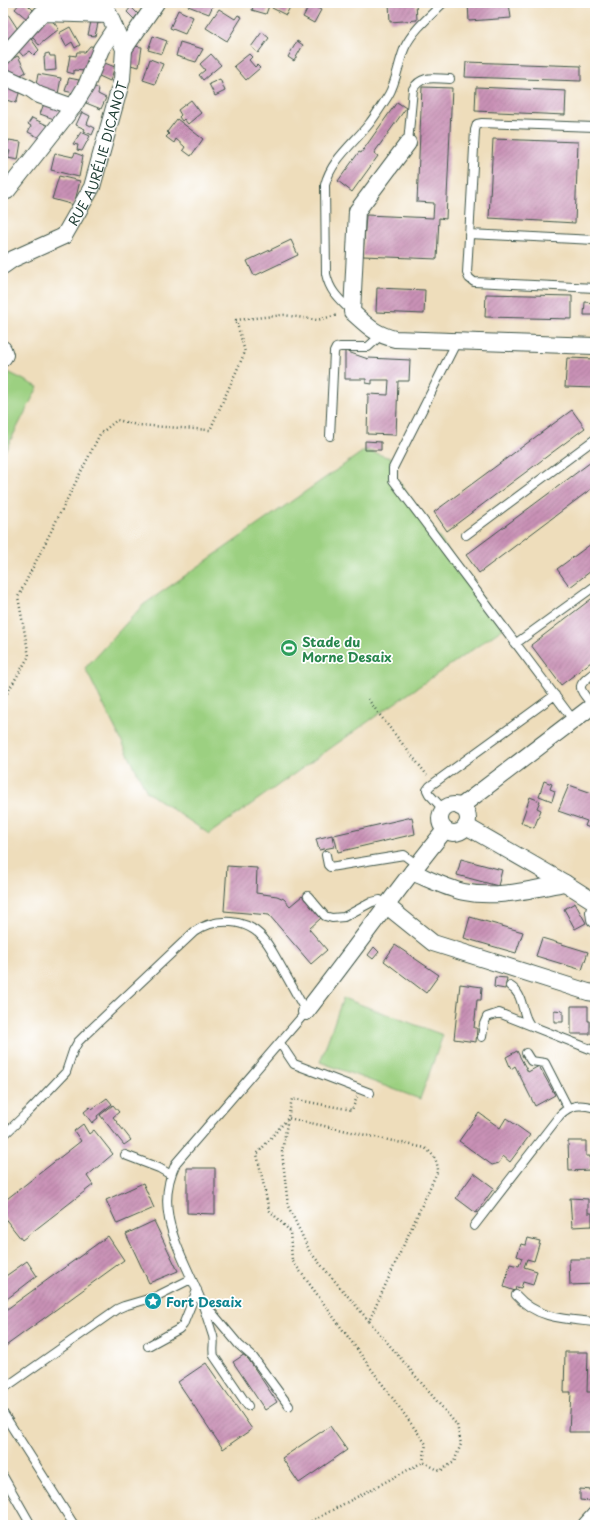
<svg xmlns="http://www.w3.org/2000/svg" width="598" height="1528" font-family="'Playpen Sans',sans-serif">
	<style>
		.green { fill: #9cd081; stroke: #5e865a }
		.building { fill: url(#building-hatch) }
		.lines { fill: none; stroke-linecap: round; stroke-linejoin: round }
		.service-casing { stroke: #3e5548; stroke-width: 10 }
		.minor-casing { stroke: #3e5548; stroke-width: 18 }
		.path { stroke: #3e5548; stroke-width: 2.5; stroke-dasharray: 1 3; stroke-linecap: butt }
		.service { stroke: #fff; stroke-width: 8 }
		.minor { stroke: #fff; stroke-width: 16 }
		.labels { text-anchor: middle; dominant-baseline: central; stroke-width: 3.5; stroke-linejoin: round; paint-order: stroke }
		.street-label { font-size: 13px; fill: #1f3d34; stroke: #fff }
		.leisure-label { font-size: 13px; font-weight: bold; fill: #27864d; stroke: #fff; text-anchor: start }
		.culture-label { font-size: 13px; font-weight: bold; fill: #0d838f; stroke: #fff; text-anchor: start }
	</style>
	<defs>
		<pattern id="building-hatch" width="6" height="6" patternUnits="userSpaceOnUse"><rect width="6" height="6" fill="#c991b6"/><path d="M-1 1l2-2M0 6l6-6M5 7l2-2" fill="none" stroke="#a37895"/></pattern>
	</defs>
	<rect width="100%" height="100%" fill="#fff"/>
	<filter id="ink" filterUnits="userSpaceOnUse"><feTurbulence type="fractalNoise" baseFrequency=".025" numOctaves="2"/><feDisplacementMap in="SourceGraphic" scale="8" xChannelSelector="R" yChannelSelector="G"/><feConvolveMatrix kernelMatrix="1 2 1 2 8 2 1 2 1" color-interpolation-filters="sRGB"/></filter>
	<filter id="wash" filterUnits="userSpaceOnUse"><feTurbulence type="fractalNoise" baseFrequency=".012" numOctaves="4" result="noise"/><feDisplacementMap in="SourceGraphic" scale="16" xChannelSelector="R" yChannelSelector="G"/><feGaussianBlur stdDeviation="0.9" result="paint"/><feColorMatrix in="noise" values="0 0 0 0 0 0 0 0 0 0 0 0 0 0 0 0 0 1.4 0 .05"/><feComposite in="paint" operator="in"/></filter>
	<g filter="url(#wash)">
		<rect width="100%" height="100%" fill="#edb"/>
		<!-- green -->
		<path class="green" d="M4,370L38,387L3,455V373Z
			M365,450L397,460L392,472L504,628L379,714L209,834L147,792L85,668L143,605Z
			M343,998L443,1035L420,1099L320,1062Z"/>
		<g id="blocks">
			<!-- building -->
			<path class="building" d="M20,3H26L33,10L31,13L34,16L27,19L15,9Z
				M78,3H94L96,9L76,7Z
				M126,3H133V7H126Z
				M189,3H214L209,14L188,6Z
				M254,3H270L266,14L252,10Z
				M274,3H292L286,15L272,8Z
				M389,3H416L417,20L390,22Z
				M468,3H509L511,18L469,21Z
				M310,4L321,10L314,23L303,17Z
				M131,7L138,14L134,19L127,12Z
				M219,9L235,19L238,15L242,17L227,41L206,28Z
				M178,10L193,17L185,34L170,28Z
				M6,11L21,34L5,45L3,42V18L6,16L3,12Z
				M49,17L59,29L39,45L29,33Z
				M92,17L102,19L101,23H98L95,36L88,35Z
				M70,27L80,45L75,48L72,42L66,46L59,33Z
				M262,32L269,38L258,53L251,47Z
				M29,36L39,50L34,55L30,51L23,56L15,47Z
				M153,36L167,41L162,54L148,50Z
				M297,41L303,45L294,61L288,57Z
				M180,42L203,49L196,62L176,56Z
				M90,46L99,47L93,58L88,57L85,71L74,70V74L67,72L70,55L76,56L77,52H85Z
				M133,46L142,47L139,67L130,65Z
				M49,53L50,56H55L56,70L45,71L44,57H45V54Z
				M211,54L221,65L203,80L199,75L205,70L200,64Z
				M249,54L252,57L249,60L255,67L257,65L260,68L246,80L234,66Z
				M18,56L26,72L14,79L9,75L3,63Z
				M150,59L163,64L155,84L143,80Z
				M102,62L115,67L110,81L97,75Z
				M466,62L581,66V81L465,77Z
				M38,74L61,78L58,94L35,90Z
				M69,78L79,80L74,93L65,91Z
				M220,79L225,91L215,96L209,84Z
				M5,84L21,87L16,103L3,99V91Z
				M93,86L99,89L98,94L106,98L101,109L86,103Z
				M422,87L452,88L446,219L439,218L437,259L363,256L366,215L433,218L434,203L417,202Z
				M476,87L566,91L565,115L475,111Z
				M191,100L201,113L188,124L184,119L182,121L179,117L181,115L178,110Z
				M45,101L62,108L57,120L40,114Z
				M397,102L406,108L374,153L378,156L352,192L338,181L359,152L361,153Z
				M82,112L90,116L87,124L95,128L92,135L84,131L85,129L76,125Z
				M32,118L49,126L42,139L28,132L31,126L28,124Z
				M177,119L203,139L191,156L183,150L185,147L176,139L174,143L166,137L169,134L167,132Z
				M81,132L90,136L82,151L77,150L78,145L73,144Z
				M493,139L578,142L575,223L489,218Z
				M9,140L21,142L18,160L8,158L10,151L6,150Z
				M55,153L73,157L75,153L83,156L79,177L51,170Z
				M59,176L80,181L74,205L52,199Z
				M291,240L298,255L254,276L247,261Z
				M377,288L425,290L424,314L376,312Z
				M486,294L572,296V319L485,317Z
				M585,302L595,303V315H584Z
				M345,351L368,359V358L410,360L409,381H398L396,435L367,434L368,394L388,395L389,380H372V384L366,383V379H345Z
				M567,358L595,359V388L565,387Z
				M572,410L585,428L447,531L434,512Z
				M365,441L381,442V450H365Z
				M595,459V486L479,573L466,555Z
				M595,541V568L570,587L557,569Z
				M595,596V659L561,685L531,645Z
				M544,781L552,784L550,789L555,791L552,801L539,796Z
				M569,785L595,794V830L585,826L587,821L558,811Z
				M530,797L540,801L537,808L541,810L534,828L521,823Z
				M412,817L415,834L338,852L334,835Z
				M332,835L334,847L319,850L316,839Z
				M461,859L502,870L498,886L457,875Z
				M227,866L257,868L256,893L277,896L284,899L290,906L302,896L321,918L309,929L327,950L311,964L269,915L224,911Z
				M575,903L586,923L575,929L564,909Z
				M470,917L523,932L516,953L464,938Z
				M542,938L588,952L582,970L536,956Z
				M395,945L439,975L426,993L384,961Z
				M374,947L379,952L373,959L368,955Z
				M495,977L507,978L505,989L494,987Z
				M460,984L482,987L481,1000H477L474,1028H477L476,1042L454,1039Z
				M571,1006H588V1021H590V1034H571Z
				M554,1010L563,1011V1022H554Z
				M517,1051L528,1072L539,1066L555,1095L535,1106L515,1066L511,1069L506,1057Z
				M107,1098L112,1104L97,1116L98,1118L92,1123L84,1112L90,1107L92,1109Z
				M113,1105L119,1112L113,1117L131,1140L124,1145L100,1115Z
				M479,1113L500,1128L506,1118L530,1135L510,1162L503,1156L499,1163L492,1165L459,1141Z
				M83,1124L89,1134L94,1130L113,1154L87,1176L93,1185L22,1240L3,1216V1202L81,1141L74,1131Z
				M568,1141H586V1156H590V1170L569,1171Z
				M187,1168H215V1214L187,1213Z
				M474,1173L494,1188L476,1213L456,1198Z
				M143,1183L154,1208L117,1224L106,1200Z
				M570,1198L588,1199V1213H592V1226L572,1227Z
				M154,1221L178,1271L149,1283L126,1234Z
				M108,1236L124,1260L3,1348V1312Z
				M528,1238L540,1241L534,1261L527,1259L524,1267L537,1271L533,1285L523,1282L521,1288L516,1287L515,1291L504,1287L510,1264L519,1266L522,1258L517,1256L521,1244L526,1245Z
				M569,1259H593L594,1284L570,1285Z
				M27,1261L37,1276L3,1302V1278Z
				M565,1352H588L587,1392H594L592,1432H569L571,1392H564Z
				M245,1354L277,1402L265,1410L233,1362Z
				M206,1363L252,1429L223,1449L178,1382Z
				M330,1426L347,1450L299,1483L282,1458Z
				M580,1489L592,1490L590,1501L580,1500Z"/>
		</g>
	</g>
	<g filter="url(#ink)">
		<use href="#blocks" fill-opacity="0" stroke="#3e5548" stroke-width="1"/>
		<g class="lines">
			<!-- service casing -->
			<g class="service-casing">
				<path id="service" d="M595,127L482,123L477,124L475,130L467,273L469,278L474,282L595,288
					M408,143L413,89C422,74 435,79 450,79
					M469,234L595,240
					M352,312C339,299 330,292 326,274L325,185C331,160 353,144 369,124C376,115 382,105 388,96C397,81 398,63 405,47C413,30 430,16 443,3
					M457,341L393,468V480L574,721
					M330,436L334,352L336,348L340,347H368L381,335
					M466,535L595,439
					M515,644L595,586
					M593,706C578,687 575,687 595,672
					M443,809L429,794L427,790L430,786L555,695
					M326,855L328,865L330,867L404,855L417,865
					M308,896L325,916L332,918L344,917L372,902L380,900L387,906
					M510,986C525,995 520,1012 530,1025
					M482,1037L484,1024L487,1017L499,1013L595,1051
					M280,1043L294,1064L370,1093
					M526,1053L531,1061L545,1063L568,1108
					M3,1136L30,1110L66,1072L73,1051L78,1042L87,1033L194,932C216,917 247,918 264,939C270,946 274,955 279,963C288,979 297,995 306,1012L176,1163C152,1212 182,1253 200,1298C205,1310 209,1324 213,1336C215,1343 212,1349 214,1356L248,1406
					M125,1155L159,1168L171,1175
					M474,1226L560,1115C571,1104 580,1104 595,1108
					M516,1295C537,1319 565,1319 595,1322
					M204,1303L239,1345L253,1357L289,1406
					M148,1346L179,1329L183,1325L197,1290
					M3,1389L117,1309L124,1306L155,1297L191,1279
					M3,1413L74,1525
					M3,1476L31,1525"/>
			</g>
			<!-- minor casing -->
			<g class="minor-casing">
				<g id="minor">
					<path d="M124,49L156,3"/>
					<path d="M3,57L42,13L109,15"/>
					<path d="M3,76L29,88L39,95L73,107"/>
					<path d="M408,143L357,211L352,312C368,326 374,334 395,339L595,346"/>
					<path d="M3,192L7,191L73,107L86,86L101,49L115,28"/>
					<path id="s1" d="M3,266L13,259L64,236L92,187L122,79L124,49L104,3"/>
					<path d="M3,349L5,355L3,358"/>
					<circle cx="454" cy="819" r="14"/>
					<path d="M460,807L595,704"/>
					<path d="M466,826L565,883L595,902"/>
					<path d="M412,872C429,879 446,888 464,892C497,899 532,889 565,883"/>
					<path d="M387,906L433,943L588,992L595,993"/>
					<path d="M595,908L594,912L595,919"/>
					<path d="M306,1012C353,952 397,889 445,830"/>
					<path d="M586,1525L595,1515"/>
				</g>
			</g>
			<!-- path -->
			<path class="path" d="M368,699L379,714L427,775
				M3,700L29,656L18,597L100,434L117,420L137,425L210,430L245,352L236,320L284,315L317,320L338,315
				M369,1321L310,1252L288,1206L282,1152L288,1118L257,1154L269,1210L290,1231L292,1260L426,1444L423,1462
				M304,1525L423,1462L440,1471L454,1462L461,1444L457,1425L369,1321L438,1170C437,1160 433,1154 425,1148L288,1118L292,1099L352,1110L357,1097"/>
			<!-- service -->
			<use href="#service" class="service"/>
			<!-- minor -->
			<use href="#minor" class="minor"/>
		</g>
	</g>
	<!-- icons -->
	<defs>
		<g id="stadium-disc" transform="scale(0.9)"><circle r="9.5" fill="#2e9e5b" stroke="#fff"/><path d="M0-5a6.5 5 0 1 0 0 10a6.5 5 0 1 0 0-10ZM-3.5-1.8h7v3.6h-7Z" fill="#fff"/></g>
		<g id="sight-disc" transform="scale(0.9)"><circle r="9.5" fill="#0f9aa8" stroke="#fff"/><path d="M0-6L1.8-2.2L6-1.7L2.9 1.2L3.7 5.4L0 3.3L-3.7 5.4L-2.9 1.2L-6-1.7L-1.8-2.2Z" fill="#fff"/></g>
	</defs>
	<g fill-rule="evenodd">
		<use href="#stadium-disc" x="289" y="648"/>
		<use href="#sight-disc" x="153" y="1301"/>
	</g>
	<g class="labels">
		<!-- street labels -->
		<g class="street-label">
			<text stroke="none"><textPath href="#s1" startOffset="158">RUE AURÉLIE DICANOT</textPath></text>
		</g>
		<!-- leisure labels -->
		<g class="leisure-label">
			<text x="302" y="641">Stade du<tspan x="302" dy="15">Morne Desaix</tspan></text>
		</g>
		<!-- culture labels -->
		<g class="culture-label">
			<text x="166" y="1301">Fort Desaix</text>
		</g>
	</g>
	<!-- margin -->
	<rect width="598" height="1528" fill="none" stroke="#fff" stroke-width="16"/>
</svg>
